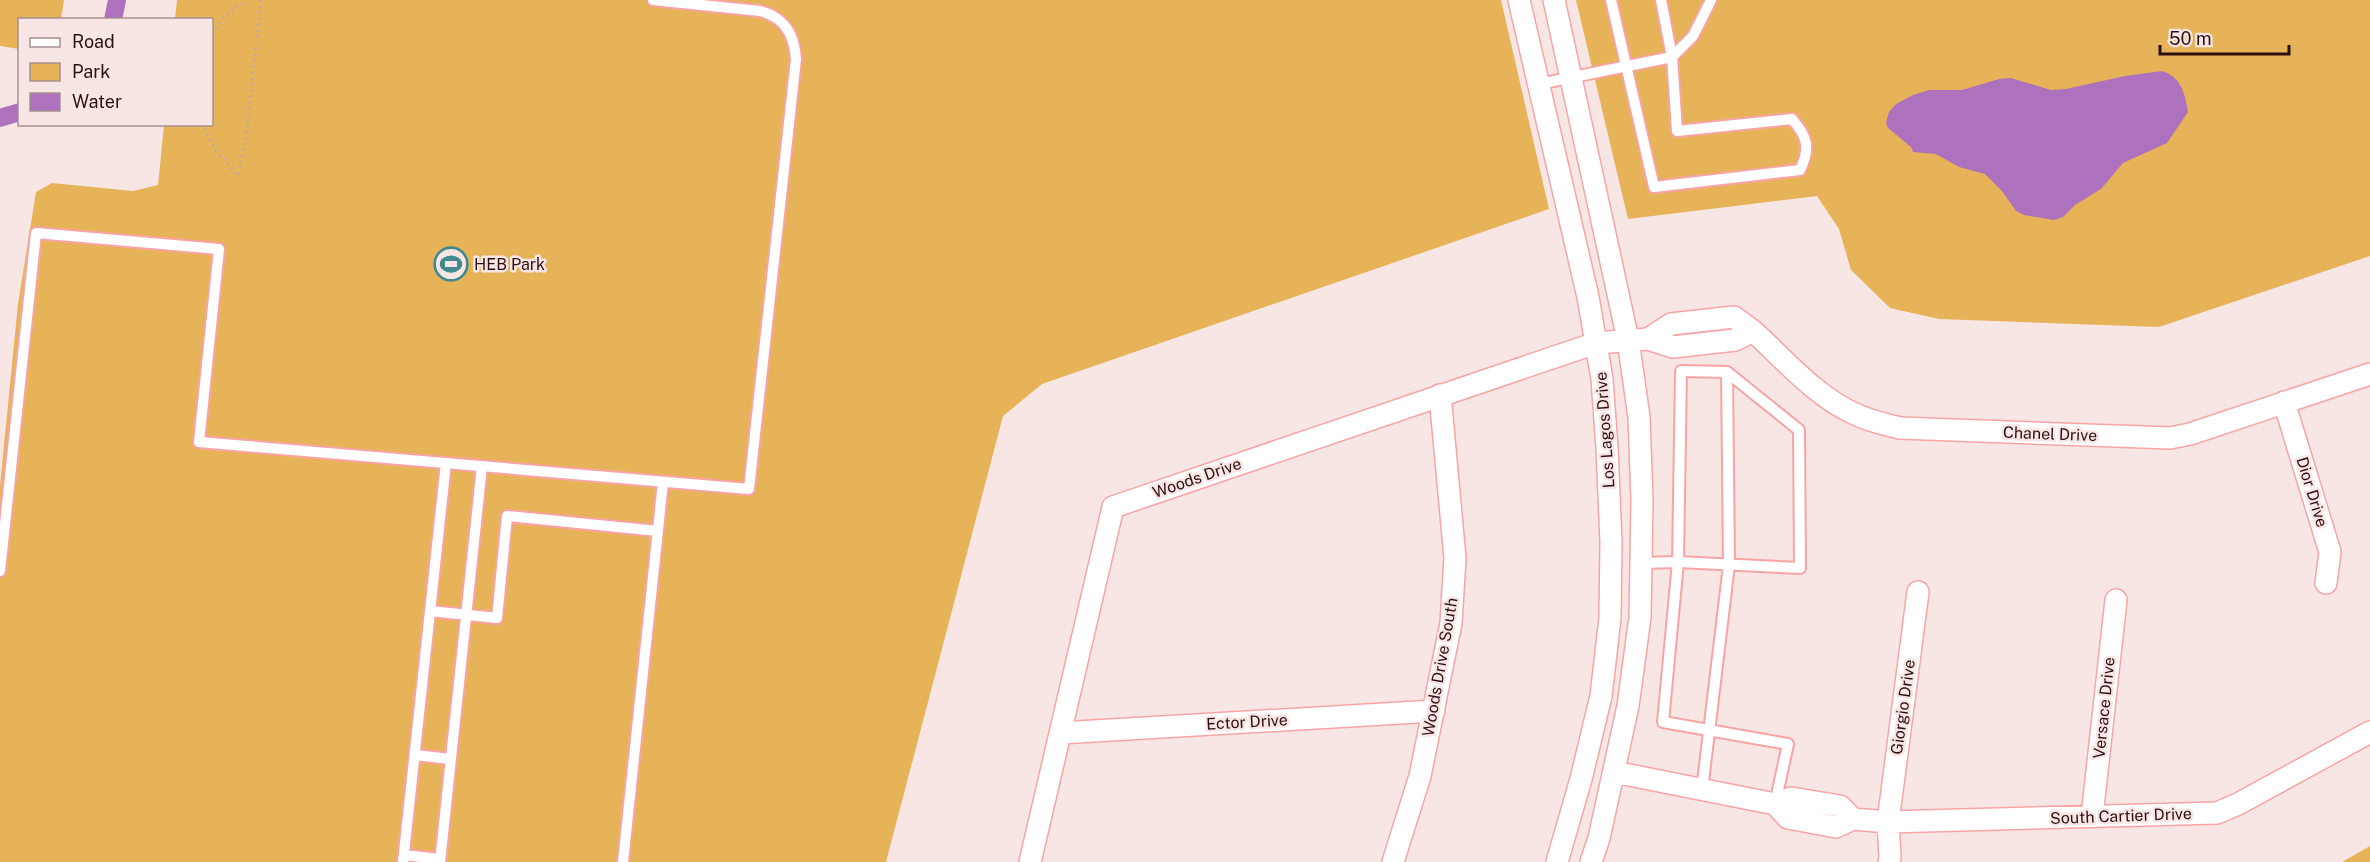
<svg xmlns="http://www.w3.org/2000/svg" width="2370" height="862" font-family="'Public Sans',sans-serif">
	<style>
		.green { fill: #e7b359 }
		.water { fill: #ae71be }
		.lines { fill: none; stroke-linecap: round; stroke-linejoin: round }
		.canal { stroke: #ae71be; stroke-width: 18 }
		.service-casing { stroke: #f8a4a5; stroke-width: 14 }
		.minor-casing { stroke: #f8a4a5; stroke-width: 24 }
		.path { stroke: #bca6a6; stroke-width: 3; stroke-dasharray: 1.5 4.5; stroke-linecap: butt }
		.service { stroke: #fff; stroke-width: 10 }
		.minor { stroke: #fff; stroke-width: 21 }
		.labels { text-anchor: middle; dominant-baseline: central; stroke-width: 5; stroke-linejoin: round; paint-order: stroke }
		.poi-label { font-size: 16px; fill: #2f1012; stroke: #f8e6e5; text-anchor: start }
		.street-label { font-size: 16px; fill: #2f1012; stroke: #f8e6e5 }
	</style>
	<rect width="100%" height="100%" fill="#f8e6e5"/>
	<!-- green -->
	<path class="green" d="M0,0H64L61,19L20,20L19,49L0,46Z
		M177,0H1501L1549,209L1042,384L1003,416L886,862H0V486L18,304L36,192L52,183L133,191L158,185L164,125L212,124V20L175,19Z
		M1576,0H2370V256L2159,327L1939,319L1890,308L1851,270L1839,229L1817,196L1628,219Z
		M2370,846V862H2342Z"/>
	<!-- water -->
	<path class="water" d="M2162,71C2181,77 2185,93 2188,112L2167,143L2123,163L2101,189L2075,205L2063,217L2054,220L2024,215L2016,211L2002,191L1985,174L1959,167L1936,154L1913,152L1911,147L1888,128L1886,122L1889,112L1896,104L1913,95L1929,90H1962L1999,79L2011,78L2051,90L2066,89L2125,76Z"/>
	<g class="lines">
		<!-- canal -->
		<path class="canal" d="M113,20L117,0
			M0,118L20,112"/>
		<!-- service casing -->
		<g class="service-casing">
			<path id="service" d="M1611,0L1654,187L1800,170C1811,148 1807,136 1792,119L1677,131L1672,57L1661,0
				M1539,84L1672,57L1693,36L1711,0
				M1641,563L1678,562L1800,568L1799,430L1727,372L1681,371L1678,562L1663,722L1788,744L1775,804
				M0,571L36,233L219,249L199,442L749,489L796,59C794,34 785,18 760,11L653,0
				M430,611L497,618L507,516L658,531
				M415,755L451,759
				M1702,790L1729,565L1727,372
				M404,855L440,859
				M403,862L446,463
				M440,862L482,466
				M623,862L663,482"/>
		</g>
		<!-- minor casing -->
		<g class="minor-casing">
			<path id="minor" d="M1519,0L1588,297L1602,379L1607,448L1611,542L1610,618L1601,696L1581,779L1557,862
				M1554,0L1628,340L1639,417L1642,501L1640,617L1628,706L1599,838L1591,862
				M1753,331C1784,359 1816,397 1855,414C1869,421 1884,424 1900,428L2170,438L2190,434L2370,374
				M2284,402L2330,552L2326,583
				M1060,733L1434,711
				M1614,772L1775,804L1791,798L1840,806L1853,819L1836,827L1788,818L1775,804
				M2092,816L2116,600
				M1853,819L1888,822L2217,813L2238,804L2370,732
				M1030,862L1113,507L1596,343L1648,339L1673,347L1735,340L1753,331L1734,317L1671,324L1648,339
				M1393,862L1420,776L1451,623L1455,558L1440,395
				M1889,862L1890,857L1888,822L1918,592"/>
		</g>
		<!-- path -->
		<path class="path" d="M212,33L226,15L246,0
			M201,124L217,152L238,176L246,138L261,0"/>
		<!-- service -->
		<use href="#service" class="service"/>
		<!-- minor -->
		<use href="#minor" class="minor"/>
	</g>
	<!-- icons -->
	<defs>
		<g id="stadium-ring" transform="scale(1.725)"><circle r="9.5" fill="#f8e6e5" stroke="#40898c" stroke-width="1.5"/><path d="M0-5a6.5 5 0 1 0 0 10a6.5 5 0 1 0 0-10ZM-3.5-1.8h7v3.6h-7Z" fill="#40898c"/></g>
	</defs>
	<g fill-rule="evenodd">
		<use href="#stadium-ring" x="451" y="264"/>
	</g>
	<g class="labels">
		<!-- poi labels -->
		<g class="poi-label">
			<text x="474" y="264">HEB Park</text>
		</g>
		<!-- street labels -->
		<g class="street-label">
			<text transform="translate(1605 430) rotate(-94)">Los Lagos Drive</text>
			<text transform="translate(2050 434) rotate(2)">Chanel Drive</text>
			<text transform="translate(1197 478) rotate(-19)">Woods Drive</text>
			<text transform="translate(2312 492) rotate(73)">Dior Drive</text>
			<text transform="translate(1440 667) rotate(-80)">Woods Drive South</text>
			<text transform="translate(1903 707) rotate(-82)">Giorgio Drive</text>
			<text transform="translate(2104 708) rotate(-84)">Versace Drive</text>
			<text transform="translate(1247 722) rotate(-3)">Ector Drive</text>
			<text transform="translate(2121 816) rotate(-2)">South Cartier Drive</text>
		</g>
	</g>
	<!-- legend -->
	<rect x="18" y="18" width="195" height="108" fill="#f8e6e5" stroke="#a89091" stroke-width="1.5"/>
	<rect x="30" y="38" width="30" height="9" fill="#ffffff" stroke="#a89091" stroke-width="1.5"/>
	<text x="72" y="48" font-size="18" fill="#2f1012">Road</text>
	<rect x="30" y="63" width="30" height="18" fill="#e7b359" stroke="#a89091" stroke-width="1.5"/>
	<text x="72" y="78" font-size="18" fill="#2f1012">Park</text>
	<rect x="30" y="93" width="30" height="18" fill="#ae71be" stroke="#a89091" stroke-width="1.5"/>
	<text x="72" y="108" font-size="18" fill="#2f1012">Water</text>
	<!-- scale -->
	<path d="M2160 45v9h129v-9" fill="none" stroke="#2f1012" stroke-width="3"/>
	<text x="2169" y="45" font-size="18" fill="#2f1012" stroke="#f8e6e5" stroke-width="4.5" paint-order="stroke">50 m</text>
</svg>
